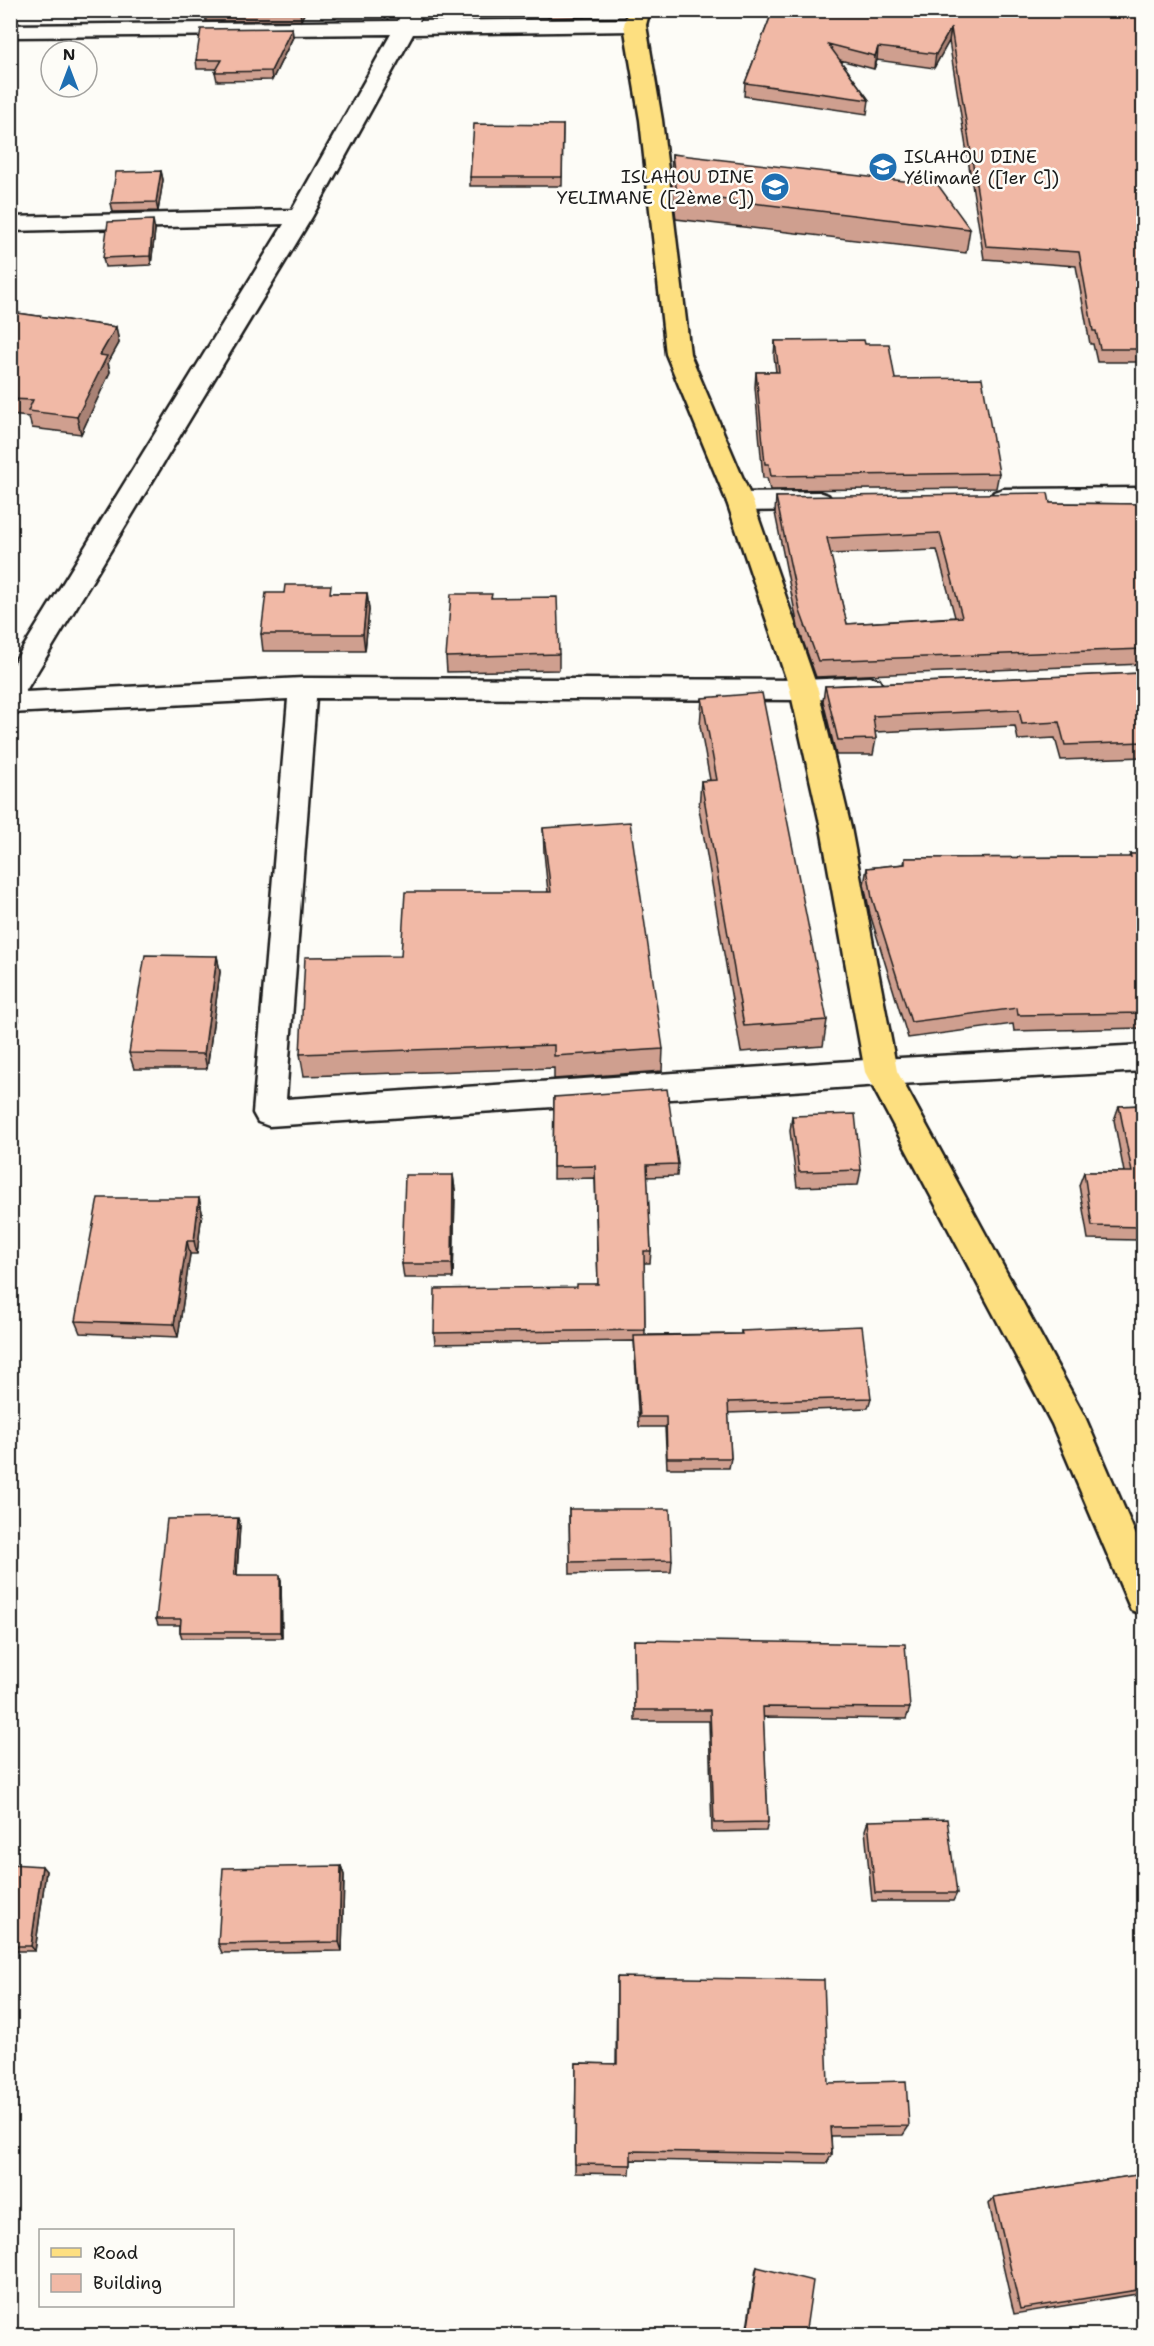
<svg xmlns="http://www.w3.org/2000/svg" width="1154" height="2346" font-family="'Shantell Sans',sans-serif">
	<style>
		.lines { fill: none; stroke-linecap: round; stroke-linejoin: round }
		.minor-casing { stroke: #1c1c1c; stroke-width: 5 }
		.primary-casing { stroke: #1c1c1c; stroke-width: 5 }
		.minor { fill: #fdfcf7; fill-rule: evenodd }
		.primary { fill: #fddf80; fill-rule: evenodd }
		.wall { fill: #cf9f8f; stroke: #1c1c1c; stroke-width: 1.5; fill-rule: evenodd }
		.shaded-wall { fill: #a98274; stroke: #1c1c1c; stroke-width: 1.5 }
		.building { fill: #f1b9a6; stroke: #1c1c1c; stroke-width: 1.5; fill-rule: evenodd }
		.labels { text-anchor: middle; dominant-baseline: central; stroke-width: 5; stroke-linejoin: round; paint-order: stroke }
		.far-poi-label { font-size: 18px; fill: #1c1c1c; stroke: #fdfcf7; text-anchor: start }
	</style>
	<rect width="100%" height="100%" fill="#fdfcf7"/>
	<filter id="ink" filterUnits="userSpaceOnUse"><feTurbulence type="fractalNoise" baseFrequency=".0167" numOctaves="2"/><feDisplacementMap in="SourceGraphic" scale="12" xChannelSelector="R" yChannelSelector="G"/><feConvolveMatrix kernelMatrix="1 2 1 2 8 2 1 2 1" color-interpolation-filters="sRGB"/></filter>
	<g filter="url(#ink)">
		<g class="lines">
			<!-- minor casing -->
			<g class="minor-casing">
				<path id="minor" d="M402,10H423L419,21L635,19L643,20L646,25L643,30L635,31L413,34L312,217L25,692L303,678L804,680L869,677L879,680L883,687L879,694L869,697L804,700L316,698L286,1099L881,1059L1144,1045V1071L881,1085L269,1126L258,1122L253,1113L288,699L10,713V669L284,224L10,231V217L292,210L391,34L10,37V25L398,21Z
					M1144,488V506L1003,507L994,504L990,498L994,492L1003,489Z
					M819,492L828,495L832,501L828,507L819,510L740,511L731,508L727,502L731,496L740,493Z"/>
			</g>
			<!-- primary casing -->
			<g class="primary-casing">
				<path id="primary" d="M628,10H650L646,25L662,120L690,354L753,502L818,690L851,828L897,1071L1085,1417L1144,1554V1615L1131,1610L1052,1424L865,1072L821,828L790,690L727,502L666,354L640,120L624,25Z"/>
			</g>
			<!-- minor -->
			<use href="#minor" class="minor"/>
			<!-- primary -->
			<use href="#primary" class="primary"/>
		</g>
		<!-- wall -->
		<path class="wall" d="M205,10H306L301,20L206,21Z
			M516,10H587L585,17L548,18V12H516Z
			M773,10H1143V362H1097L1093,344H1090L1076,266L984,259L949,41L934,68L877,60L874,69L840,60L869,100L867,114L744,96L745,83Z
			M292,28L293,37L272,80L217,81L215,72L217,69H197L196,60Z
			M563,125L562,186H470V177Z
			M672,154L970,229L966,253L676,219L671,178Z
			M161,171L163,180L158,211L113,212L111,203Z
			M155,230L151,265L105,267L103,258Z
			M10,312L116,327L119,343L108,363L110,372L81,434L32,428L29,417L10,415Z
			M775,341L865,344L895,379L999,473L996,488L770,490L767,478H763L755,387L756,372H776L774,356Z
			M776,497L1050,503L1143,504V664L816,677L798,627L775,513ZM937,550L955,617L847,624L830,554Z
			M284,593H367L369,610L365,651H263L261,634Z
			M492,598L559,654V670L447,672L446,657Z
			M1143,673V757L1061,760L1055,738L1018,740L1015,726L875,732L876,739L873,755H836L823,701L825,686Z
			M702,698L827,1020L823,1046L741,1052L699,809L701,781L710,780L700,726Z
			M543,828L663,1049L662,1071L554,1079V1068L304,1076L300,1054L401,956L548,892L544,852Z
			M1130,854H1143V1028L1014,1031L1013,1024L908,1038L870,914L864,884L867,868L904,864L905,858L1129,857Z
			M217,956L220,972L207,1069H134L129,1053Z
			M554,1097L678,1164L677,1176L647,1177L651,1251L650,1263H644L645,1335L741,1334V1331L871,1398L868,1408L728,1413L731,1458L729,1468H667L665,1427H639L634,1341L435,1344L434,1333L577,1287L598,1284L595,1178L553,1179Z
			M1143,1105V1270L1138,1240L1088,1239L1079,1185L1084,1172H1124L1114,1120L1119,1106Z
			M792,1116L861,1170L858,1185L797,1187L790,1131Z
			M453,1175L455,1190L453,1278H404L402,1264Z
			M199,1198L202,1212L197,1254H190L178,1337L80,1333L75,1321Z
			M569,1509L672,1560L671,1572L570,1574Z
			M240,1525L237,1575L281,1581L282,1638H182L180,1632V1625H158L156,1619Z
			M634,1640L910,1708L906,1719L763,1717L768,1822L766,1831L712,1832L709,1721H635Z
			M868,1821L957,1893L953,1901H872L865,1830Z
			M10,1864L46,1871L35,1951H10Z
			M341,1866L344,1875L342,1951L222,1953L218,1944Z
			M617,1977L828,2083L909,2126L903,2135L831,2136L832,2154L827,2163L631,2160L630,2174L575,2173L576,2063L616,2064Z
			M1143,2174V2293L1014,2314L989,2204L994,2197Z
			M757,2267L805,2336H775L747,2328L756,2269Z"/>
		<!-- shaded-wall -->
		<path class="shaded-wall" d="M306,10L301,20L300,11Z
			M292,28L293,37L272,80L271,71Z
			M951,28L949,41L934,68L936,54Z
			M11,40L13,49L10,61V43Z
			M878,47L877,60L874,69L875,56Z
			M161,171L163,180L158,211L156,202Z
			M153,220L155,230L151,265L150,256Z
			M116,327L119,343L108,363L110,372L81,434L77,417L100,355Z
			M367,593L369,610L365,651L363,634Z
			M217,956L220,972L207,1069L204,1054Z
			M12,999L19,1019L10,1062V1007Z
			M453,1175L455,1190L453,1278L452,1264Z
			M199,1198L202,1212L197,1254L194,1241Z
			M187,1241L190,1254L178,1337L174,1324Z
			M238,1518L240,1525L236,1581L234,1575Z
			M280,1575L281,1581L282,1638L280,1632Z
			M42,1866L46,1871L35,1951L31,1946Z
			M341,1866L344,1875L342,1951L339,1942Z"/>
		<!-- building -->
		<path class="building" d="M205,10H300L204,12Z
			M773,10H1143V349H1100L1096,331H1093L1079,252L986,246L951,28L936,54L878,47L875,56L828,44L869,100L745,83Z
			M292,28L271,71L215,72L222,60H196L201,29Z
			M474,124L563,125L562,177H470Z
			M672,154L938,185L970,229L677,194Z
			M161,171L156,202L111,203L116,172Z
			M153,220L150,256L103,258L108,222Z
			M10,312L116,327L100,355L107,356L77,417L28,411L33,400L10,399Z
			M864,340L865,344H889L895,379L982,378L999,473L771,476L769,464H765L756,372H779L775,341Z
			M1048,493L1050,503L1143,504V649L818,661L800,611L776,497ZM940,533L962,617L847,624L827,538Z
			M285,585H331L330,593H367L363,634H261L266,593H284Z
			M451,594H492L491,598L557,597L559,654L446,657Z
			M1143,673V742L1065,745L1059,722L1022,724L1019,710L873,716L876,739L838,740L825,686Z
			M762,693L827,1020L744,1026L701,781L717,780L702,698Z
			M630,822L663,1049L554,1056V1045L300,1054L305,957L401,956L405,892H551L543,828Z
			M1130,854H1143V1013L1018,1015L1017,1008L911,1022L872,898L867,868L905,864V858L1131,857Z
			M145,955L217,956L204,1054L129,1053Z
			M667,1089L678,1164L647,1165L651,1251H644L645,1330L434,1333L435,1289L577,1287V1284H598L595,1166L553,1167L554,1097Z
			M1143,1105V1230V1227L1092,1226L1084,1172H1132L1119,1106Z
			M855,1114L861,1170L799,1172L792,1116Z
			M405,1175H453L452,1264H402Z
			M98,1198H199L194,1241H187L174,1324L75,1321Z
			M862,1326L871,1398L728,1402L731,1458H667L666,1417H640L634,1336L742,1334L741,1331Z
			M569,1509H670L672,1560L570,1562Z
			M238,1518L234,1575H280V1632H180L181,1619H156L167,1519Z
			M634,1640L905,1644L910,1708L763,1707L768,1822L714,1823L710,1710H635Z
			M947,1819L957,1893H875L868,1821Z
			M10,1864L42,1866L31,1946H10Z
			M341,1866L339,1942L218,1944L223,1868Z
			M617,1977L824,1980L828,2083L906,2081L909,2126L830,2127L832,2154L631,2151V2165L575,2164L576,2063L617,2064Z
			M1143,2174V2289L1020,2309L994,2197Z
			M757,2267L813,2281L805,2336H786L748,2326Z"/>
	</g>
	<!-- icons -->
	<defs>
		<g id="school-disc" transform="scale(1.5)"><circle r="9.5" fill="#1f6fb2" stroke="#fdfcf7"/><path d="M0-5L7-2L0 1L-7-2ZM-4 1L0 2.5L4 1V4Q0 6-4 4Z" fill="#fff"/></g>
	</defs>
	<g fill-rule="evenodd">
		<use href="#school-disc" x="883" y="167"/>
		<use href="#school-disc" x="775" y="187"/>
	</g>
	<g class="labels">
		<!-- far-poi labels -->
		<g class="far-poi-label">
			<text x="904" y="157">ISLAHOU DINE<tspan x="904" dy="21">Yélimané ([1er C])</tspan></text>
			<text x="754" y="177" text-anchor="end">ISLAHOU DINE<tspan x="754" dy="21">YELIMANE ([2ème C])</tspan></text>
		</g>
	</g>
	<!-- margin -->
	<rect width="1154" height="2346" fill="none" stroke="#fdfcf7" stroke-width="36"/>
	<rect x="18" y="18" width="1118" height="2310" fill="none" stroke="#1c1c1c" stroke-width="2" filter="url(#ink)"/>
	<!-- legend -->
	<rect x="39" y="2229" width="195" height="78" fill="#fdfcf7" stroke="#a3a29f" stroke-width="1.5"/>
	<rect x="51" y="2248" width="30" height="9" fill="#fddf80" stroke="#a3a29f" stroke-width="1.5"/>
	<text x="93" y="2259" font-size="18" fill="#1c1c1c">Road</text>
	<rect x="51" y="2274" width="30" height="18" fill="#f1b9a6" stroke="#a3a29f" stroke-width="1.5"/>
	<text x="93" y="2289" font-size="18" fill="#1c1c1c">Building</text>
	<!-- north arrow -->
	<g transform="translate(69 69)"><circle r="28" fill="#fdfcf7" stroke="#a3a29f" stroke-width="1.5"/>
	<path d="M0-4.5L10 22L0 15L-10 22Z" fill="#1f6fb2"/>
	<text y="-9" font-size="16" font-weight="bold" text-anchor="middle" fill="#1c1c1c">N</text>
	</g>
</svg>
